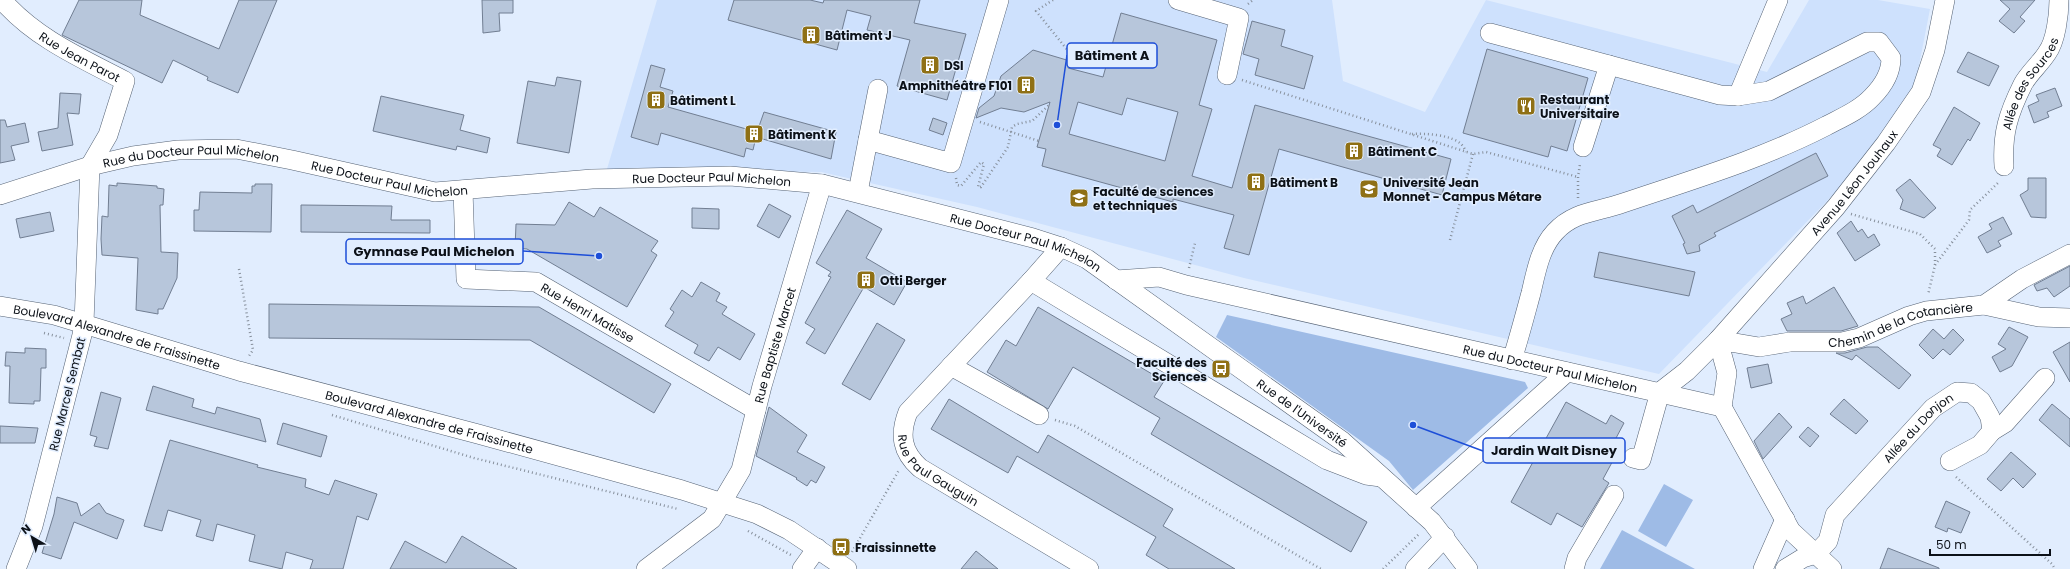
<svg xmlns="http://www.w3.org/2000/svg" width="2070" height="569" font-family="Poppins,sans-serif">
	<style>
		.built { fill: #cee1fd }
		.green { fill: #9ebbe6 }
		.building { fill: #b7c6db; stroke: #717e92; fill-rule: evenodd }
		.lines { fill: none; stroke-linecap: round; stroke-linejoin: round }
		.minor-casing { stroke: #566375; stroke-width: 20 }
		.path { stroke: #87909c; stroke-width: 2.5; stroke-dasharray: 1 3; stroke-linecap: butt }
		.minor { stroke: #fff; stroke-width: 19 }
		.labels { text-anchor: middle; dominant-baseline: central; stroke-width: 3; stroke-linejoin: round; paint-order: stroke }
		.poi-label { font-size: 12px; font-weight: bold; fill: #0c1118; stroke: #e1edfe; text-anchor: start }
		.street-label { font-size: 12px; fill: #0c1118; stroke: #e1edfe }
		.leader { fill: none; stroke: #1d4ed8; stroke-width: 1.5 }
		.callout-dot { fill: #1d4ed8; stroke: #e1edfe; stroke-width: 1.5 }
		.callout { fill: #e1edfe; stroke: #1d4ed8; stroke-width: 1.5 }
		.callout-label { font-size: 13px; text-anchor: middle; font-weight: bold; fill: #0c1118 }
	</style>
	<rect width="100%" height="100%" fill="#e1edfe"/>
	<!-- built -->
	<path class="built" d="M657,0H1332L1343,81L1425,112L1486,0L1767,72L1809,0H1878L1930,9L1915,86L1861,166L1659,374L1244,278L977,207L821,172L607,169Z"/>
	<!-- green -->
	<path class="green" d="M1227,315L1525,382L1528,388L1413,490L1389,461L1216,337Z
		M1664,484L1693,500L1666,547L1638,531Z
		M1622,530L1695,569H1600Z"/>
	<!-- building -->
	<path class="building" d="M79,0H142L140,15L219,49L239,0H277L238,93L207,80L208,77L173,60L162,83L62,35Z
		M482,0H513V13H499L500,31L483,33Z
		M734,0H810L823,3L824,0H920L914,23L966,34L947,100L897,86L910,40L867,30L871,16L847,10L837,50L728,20Z
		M2000,0H2035L2020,17L2025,21L2014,33L1999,21L2010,9Z
		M1121,13L1217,40L1199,105L1212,109L1192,176L1232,188L1255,105L1451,159L1442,195L1279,149L1249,255L1224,248L1234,215L1173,199V202L1042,166L1046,149L1037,147L1050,102L1024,112L1001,108L976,118L979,108L994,96L1001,76L1033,50L1070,61L1068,68L1103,77ZM1127,98L1178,112L1165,161L1069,134L1078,102L1122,115Z
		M1252,21L1285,30L1281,46L1313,56L1304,89L1255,75L1259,59L1243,54Z
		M1487,49L1588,78L1567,151L1551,146L1548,157L1463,133Z
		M1968,52L1999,66L1989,86L1957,72Z
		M651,65L665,69L660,87L673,91L668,107L757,132L764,112L836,132L831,159L756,137L753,150L746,148L744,157L661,133L658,145L631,137Z
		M557,77L581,81L569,153L517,143L528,81L555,86Z
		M2055,88L2062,106L2047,112L2049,117L2034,123L2028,106L2039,101L2036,95Z
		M60,93L81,94L79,114L67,113L73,145L42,151L38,132L58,128Z
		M381,96L464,115L460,130L490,138L487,153L457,146L456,150L373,131Z
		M1954,107L1980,123L1970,141L1968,139L1952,165L1937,156L1941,149L1933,145Z
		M933,118L947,123L943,135L929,130Z
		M0,120H5L7,127L25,123L29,142L11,146L15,160L0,163Z
		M1816,153L1828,176L1714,233L1716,236L1699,245L1700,251L1687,254L1683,244L1685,243L1672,216L1693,205L1697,213Z
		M2028,178H2046V218L2031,217L2020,195L2028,190Z
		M1910,179L1936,208L1924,218L1900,209L1903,200L1896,190Z
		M117,183L157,186V188L164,189L163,205H160L161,252L178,253L177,278L163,309H158V314L136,310L138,258L102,255L101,239L102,216L108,217L109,185L117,186Z
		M255,184H272L271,232L194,231V210H199L200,192L252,193V186H255Z
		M569,202L594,217L600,207L658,241L651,251L657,255L627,307L527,249L515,248L516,224L555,225Z
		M769,204L791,216L779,238L757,226Z
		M301,205L392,206L391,220H430V233L301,232Z
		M692,208L719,209V229L692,228Z
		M847,210L882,229L866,258L907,282L894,305L864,287L825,354L806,343L815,329L805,323L831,277L828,276L831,272L816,263Z
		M50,212L54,231L20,238L16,219Z
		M2003,217L2012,234L1998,241L2001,246L1987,253L1978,237L1992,229L1989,224Z
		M1851,221L1858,232L1862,229L1868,238L1874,234L1880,245L1855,261L1837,233Z
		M1599,252L1695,272L1689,296L1594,277Z
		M2070,266V286L2054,297L2047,288L2037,291L2034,285Z
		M701,282L720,293L716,301L727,307L722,314L755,334L740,360L718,347L709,361L694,353L698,345L665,326L674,312L670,309L682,290L692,297Z
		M1834,287L1858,326L1841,331H1787L1781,319L1792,314L1787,303L1803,296L1806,304Z
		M269,304L539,307L671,384L654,413L530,340L269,338Z
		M1038,307L1164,381L1154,397L1367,522L1351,552L1151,434L1160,418L1073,367L1048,409L987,372L1006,340L1016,346Z
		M877,323L905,340L870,400L842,384Z
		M2009,327L2028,337L2012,366L2000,372L1992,357L2006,349L1998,344Z
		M1933,329L1944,339L1953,329L1964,340L1950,355L1943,349L1933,359L1919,345Z
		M2070,342V382L2053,352Z
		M1867,347H1878L1911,375L1899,389L1856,355L1852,360L1836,353H1845Z
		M25,348L46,349V368H41L40,401H34V404L9,403L10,366H5L6,352L25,353Z
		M1768,364L1772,383L1751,388L1747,368Z
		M153,386L194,399L192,407L215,414L217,407L260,419L266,442L146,410Z
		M101,392L121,398L108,449L94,446L97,437L90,435Z
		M949,399L1038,453L1048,435L1173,509L1163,526L1235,569H1169L1146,555L1156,537L1017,456L1008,473L931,429Z
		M1844,399L1868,421L1856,434L1830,414Z
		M1566,402L1606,424L1611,415L1624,423L1615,440L1622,444L1603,479L1609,483L1582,527L1557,513L1551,525L1511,502Z
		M2052,404L2070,419V447L2039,420Z
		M769,407L807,435L797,452L825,467L816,483L811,480L807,486L796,479L797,478L756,456Z
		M1779,413L1792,427L1763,459L1754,441Z
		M283,423L327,436L321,457L277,444Z
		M0,426L38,428L35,443H0Z
		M1808,427L1819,436L1810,447L1799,437Z
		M170,440L258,465L257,467L306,479L305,487L329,495L335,480L377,494L368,520L357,516L343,569H310L313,560L286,552L282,569L249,561L255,535L217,524L213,541L196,536L201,520L168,510L162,531L144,526Z
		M2011,452L2036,474L2023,488L2013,478L2001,491L1987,479Z
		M57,497L77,503L81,516L99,503L106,513L124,520L117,539L74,522L61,559L42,553L54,514Z
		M1946,501L1970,512L1961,533L1948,528L1947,532L1935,527Z
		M462,536L517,569H390L405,541L446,563Z
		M1888,548L1939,568V569H1880Z
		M976,551L998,569H961Z"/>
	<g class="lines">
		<!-- minor casing -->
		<g class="minor-casing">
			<g id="minor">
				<path id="s1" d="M2,0C35,38 81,58 125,81L108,135L90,166L84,323L82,335L33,526L16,569"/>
				<path d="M1178,0L1239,18L1227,75"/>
				<path d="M1490,33L1720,95L1738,96L1769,91L1867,42H1879L1891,58C1891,74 1883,86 1872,97C1860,110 1841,118 1826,126C1762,159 1691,180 1623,203C1598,212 1574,211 1555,232C1540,248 1536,272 1531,293C1525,315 1519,338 1512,360"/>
				<path d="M1738,96L1778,0"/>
				<path d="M868,140L878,89"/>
				<path d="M1583,147L1609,65"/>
				<path id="s2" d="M2004,166C2002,134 2008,114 2023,84C2029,73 2040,64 2047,53C2056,41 2059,14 2059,0"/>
				<path id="s3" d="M463,190L466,279L536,282L756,410"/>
				<path d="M858,192L868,140L951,163L999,0"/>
				<path id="s4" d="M0,195L90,166L133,156L178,150L236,149L292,160L435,192L592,179L730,176L822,184L1033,238L1061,247L1087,259L1342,441L1432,522L1468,569"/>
				<path id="s5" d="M1061,247L1031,281L908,412C899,435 902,452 920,468L1089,569"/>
				<path id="s6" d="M1116,280L1159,277L1186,285L1722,407"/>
				<path d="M1031,281L1327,460L1366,475L1381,477"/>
				<path d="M1984,305L2039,317L2070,318"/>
				<path id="s7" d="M0,306L54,315L239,371L478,434L682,490L757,514L789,530L847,569"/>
				<path d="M951,366L1039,415"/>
				<path id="s8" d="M1660,392L1687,371L1718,340L1836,207L1886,143L1921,92L1935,50L1945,0"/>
				<path id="s9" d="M1722,407L1727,373L1718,340L1759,347L1790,342H1842L1859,338L1909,316L1926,311L1984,305L2022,279L2070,254"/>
				<path d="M1722,407L1791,531L1832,569"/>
				<path d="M1992,431L2005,423L2045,378"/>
				<path d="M1633,458L1641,460L1660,392"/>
				<path d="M1416,508L1567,372"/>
				<path id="s10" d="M646,569L712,519L741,470L762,386L822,184"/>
				<path d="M802,569L817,548"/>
				<path d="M1415,569L1445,537"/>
				<path d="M1574,569L1577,558L1614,495"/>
				<path d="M1763,569L1785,519"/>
				<path id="s11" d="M1785,569L1803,558L1816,554L1828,541L1835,515L1933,408L1957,392L1971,393L1981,401L1990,417L1992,431L1980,445L1950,461"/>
			</g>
		</g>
		<!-- path -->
		<path class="path" d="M1053,0L1036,11L1069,52
			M1248,4L1253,0
			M1242,80L1473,154L1486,152L1578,177
			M980,122L1039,141
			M1412,134C1425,133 1452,135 1461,144C1463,146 1465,149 1466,152
			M956,178L957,185L961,186L981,162L984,164L978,187H981L1008,147L1012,127L1017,124L1032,121L1049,105
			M1578,198V177L1580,164
			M1851,214L1920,234L1935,249V265L1928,295
			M1450,240L1473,154
			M1935,265L1969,220L1970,210L1999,182
			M1189,268L1195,243
			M239,269L253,350L249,356
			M44,333L64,338
			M332,415L474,458L678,509
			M1055,420L1075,426L1321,569
			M1956,477L2052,564L2055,569
			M748,531L791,555
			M852,552L899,470
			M1383,569L1420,533"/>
		<!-- minor -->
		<use href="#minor" class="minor"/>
	</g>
	<!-- icons -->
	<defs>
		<g id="building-square" transform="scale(1)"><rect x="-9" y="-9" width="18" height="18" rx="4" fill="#8f7015" stroke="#e1edfe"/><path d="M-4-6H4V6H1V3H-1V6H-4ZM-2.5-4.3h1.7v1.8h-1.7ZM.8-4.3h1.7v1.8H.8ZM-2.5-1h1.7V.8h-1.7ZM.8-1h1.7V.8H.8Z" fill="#fff"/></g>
		<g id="restaurant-square" transform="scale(1)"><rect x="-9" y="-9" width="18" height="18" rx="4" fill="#8f7015" stroke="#e1edfe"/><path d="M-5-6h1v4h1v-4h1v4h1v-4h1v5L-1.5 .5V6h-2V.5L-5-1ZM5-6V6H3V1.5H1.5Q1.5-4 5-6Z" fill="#fff"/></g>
		<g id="university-square" transform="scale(1)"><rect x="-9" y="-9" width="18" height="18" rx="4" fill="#8f7015" stroke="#e1edfe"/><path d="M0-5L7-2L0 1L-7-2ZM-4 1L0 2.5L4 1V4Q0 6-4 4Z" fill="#fff"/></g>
		<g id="bus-square" transform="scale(1)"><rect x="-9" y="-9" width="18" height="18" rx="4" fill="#8f7015" stroke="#e1edfe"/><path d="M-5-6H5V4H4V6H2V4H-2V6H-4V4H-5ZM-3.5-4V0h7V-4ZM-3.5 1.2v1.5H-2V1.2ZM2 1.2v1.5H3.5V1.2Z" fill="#fff"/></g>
	</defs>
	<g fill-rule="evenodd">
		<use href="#building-square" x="811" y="35"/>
		<use href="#building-square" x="930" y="65"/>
		<use href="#building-square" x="1026" y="85"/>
		<use href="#building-square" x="656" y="100"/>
		<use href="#restaurant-square" x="1526" y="106"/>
		<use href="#building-square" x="754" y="134"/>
		<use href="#building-square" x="1354" y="151"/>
		<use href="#building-square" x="1256" y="182"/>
		<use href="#university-square" x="1369" y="189"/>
		<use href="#university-square" x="1079" y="198"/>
		<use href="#building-square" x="866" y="280"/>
		<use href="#bus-square" x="1221" y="369"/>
		<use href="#bus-square" x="841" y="547"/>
	</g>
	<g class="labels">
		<!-- poi labels -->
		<g class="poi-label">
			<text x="825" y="35">Bâtiment J</text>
			<text x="944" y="65">DSI</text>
			<text x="1012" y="85" text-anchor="end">Amphithéâtre F101</text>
			<text x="1540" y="99">Restaurant<tspan x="1540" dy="14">Universitaire</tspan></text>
			<text x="670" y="100">Bâtiment L</text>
			<text x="768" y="134">Bâtiment K</text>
			<text x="1368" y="151">Bâtiment C</text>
			<text x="1270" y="182">Bâtiment B</text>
			<text x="1383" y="182">Université Jean<tspan x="1383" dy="14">Monnet - Campus Métare</tspan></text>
			<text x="1093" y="191">Faculté de sciences<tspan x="1093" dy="14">et techniques</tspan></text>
			<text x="880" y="280">Otti Berger</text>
			<text x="1207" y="362" text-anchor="end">Faculté des<tspan x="1207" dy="14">Sciences</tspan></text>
			<text x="855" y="547">Fraissinnette</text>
		</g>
		<!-- street labels -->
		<g class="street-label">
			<text stroke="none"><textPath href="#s1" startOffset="97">Rue Jean Parot</textPath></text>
			<text stroke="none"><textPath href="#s2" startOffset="89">Allée des Sources</textPath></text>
			<text stroke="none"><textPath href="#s4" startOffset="197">Rue du Docteur Paul Michelon</textPath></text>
			<text stroke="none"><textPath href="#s4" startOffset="399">Rue Docteur Paul Michelon</textPath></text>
			<text stroke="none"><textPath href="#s4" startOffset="723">Rue Docteur Paul Michelon</textPath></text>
			<text stroke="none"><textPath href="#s8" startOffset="286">Avenue Léon Jouhaux</textPath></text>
			<text stroke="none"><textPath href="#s4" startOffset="1046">Rue Docteur Paul Michelon</textPath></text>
			<text stroke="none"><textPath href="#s3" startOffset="219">Rue Henri Matisse</textPath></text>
			<text stroke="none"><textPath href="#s9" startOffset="255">Chemin de la Cotancière</textPath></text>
			<text stroke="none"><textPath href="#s7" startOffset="121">Boulevard Alexandre de Fraissinette</textPath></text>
			<text stroke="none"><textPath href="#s10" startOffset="269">Rue Baptiste Marcet</textPath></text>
			<text stroke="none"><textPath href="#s6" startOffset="445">Rue du Docteur Paul Michelon</textPath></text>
			<text transform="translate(67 394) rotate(-76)">Rue Marcel Sembat</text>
			<text stroke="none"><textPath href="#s4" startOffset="1374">Rue de l'Université</textPath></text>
			<text stroke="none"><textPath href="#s7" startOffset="445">Boulevard Alexandre de Fraissinette</textPath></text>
			<text stroke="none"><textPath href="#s11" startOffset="200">Allée du Donjon</textPath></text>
			<text stroke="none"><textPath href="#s5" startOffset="301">Rue Paul Gauguin</textPath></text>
		</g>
	</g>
	<!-- callouts -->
	<path class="leader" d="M1057 125L1067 55M599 256L523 251M1413 425L1483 451"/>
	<g class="callout-dot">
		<circle cx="1057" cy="125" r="4"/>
		<circle cx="599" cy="256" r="4"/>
		<circle cx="1413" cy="425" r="4"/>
	</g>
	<g class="callout">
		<rect x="1067" y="43" width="90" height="25" rx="4"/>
		<rect x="346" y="239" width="177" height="25" rx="4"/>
		<rect x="1483" y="438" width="142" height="25" rx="4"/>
	</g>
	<g class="callout-label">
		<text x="1112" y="60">Bâtiment A</text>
		<text x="434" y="256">Gymnase Paul Michelon</text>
		<text x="1554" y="455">Jardin Walt Disney</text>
	</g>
	<!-- north arrow -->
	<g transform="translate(32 537) rotate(322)" stroke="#e1edfe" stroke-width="3" paint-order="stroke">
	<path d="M0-3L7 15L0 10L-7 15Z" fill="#0c1118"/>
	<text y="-6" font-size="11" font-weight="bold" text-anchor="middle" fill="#0c1118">N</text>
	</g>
	<!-- scale -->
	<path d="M1930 549v6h120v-6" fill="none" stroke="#0c1118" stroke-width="2"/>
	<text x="1936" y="549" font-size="12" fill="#0c1118" stroke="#e1edfe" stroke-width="3" paint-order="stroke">50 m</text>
</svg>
